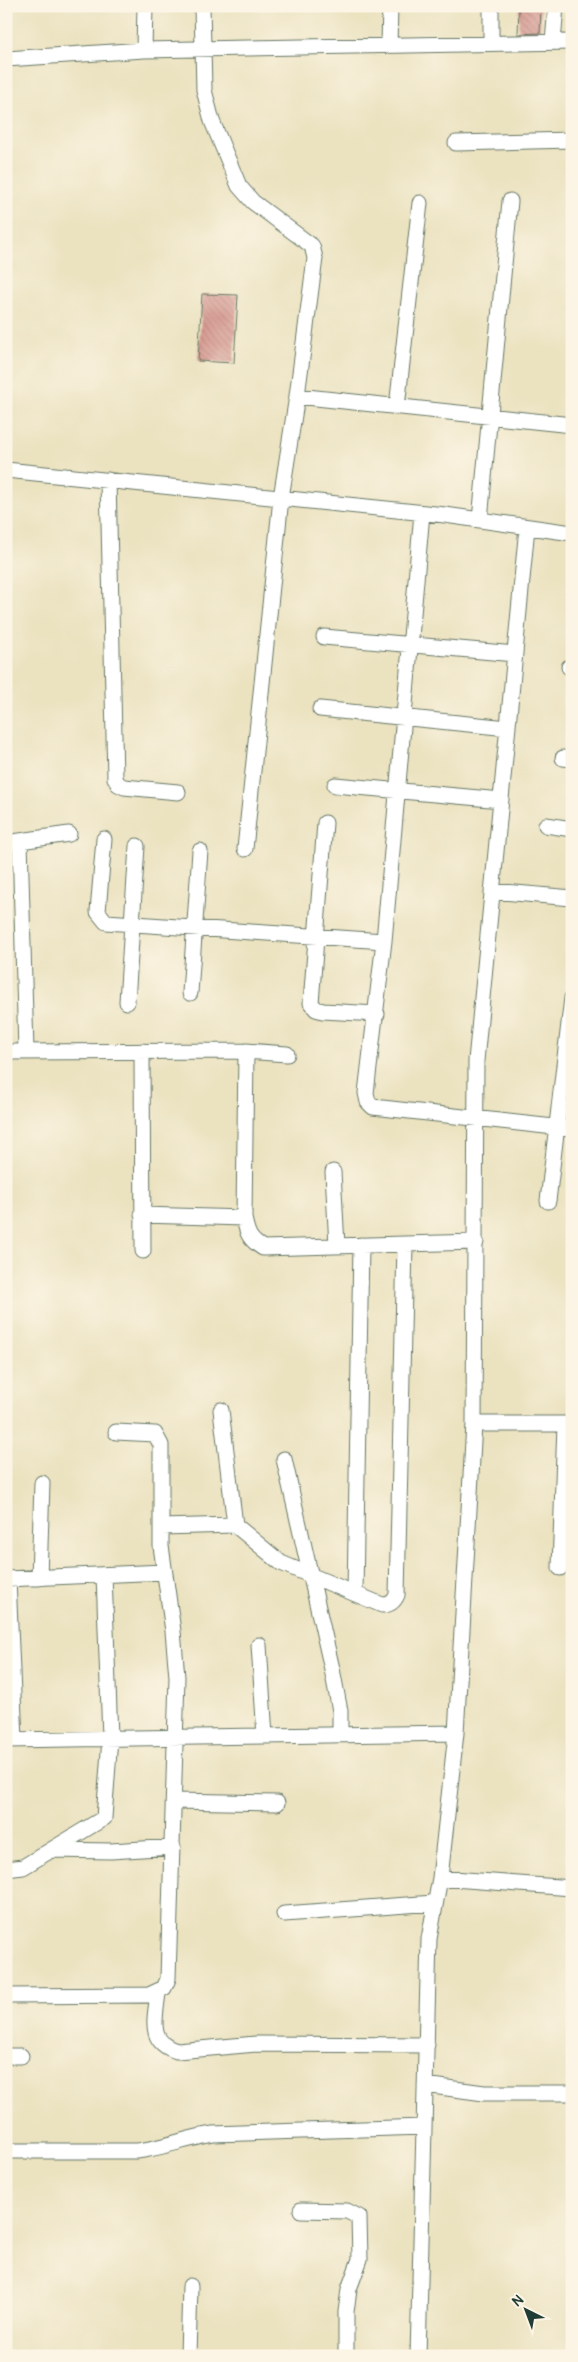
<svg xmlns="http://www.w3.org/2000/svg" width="578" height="2362" font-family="Pangolin,sans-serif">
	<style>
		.building { fill: url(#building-back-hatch) }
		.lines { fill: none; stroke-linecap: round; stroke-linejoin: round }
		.minor-casing { stroke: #667765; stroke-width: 17 }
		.minor { stroke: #fff; stroke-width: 15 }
	</style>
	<defs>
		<pattern id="building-back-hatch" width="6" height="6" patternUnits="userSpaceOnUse" patternTransform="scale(1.25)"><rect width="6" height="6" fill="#d49189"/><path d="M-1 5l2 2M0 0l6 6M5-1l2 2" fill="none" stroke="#ab7871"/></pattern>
	</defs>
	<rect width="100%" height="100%" fill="#fcf5e5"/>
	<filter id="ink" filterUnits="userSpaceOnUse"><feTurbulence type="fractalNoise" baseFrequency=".02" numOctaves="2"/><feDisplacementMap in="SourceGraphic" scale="10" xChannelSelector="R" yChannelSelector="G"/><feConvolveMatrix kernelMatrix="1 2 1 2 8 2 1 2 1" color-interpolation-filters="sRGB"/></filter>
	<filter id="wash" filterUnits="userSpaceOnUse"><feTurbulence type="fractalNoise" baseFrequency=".0096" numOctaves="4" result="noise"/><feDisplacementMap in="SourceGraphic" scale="20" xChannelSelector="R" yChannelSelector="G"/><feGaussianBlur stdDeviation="1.12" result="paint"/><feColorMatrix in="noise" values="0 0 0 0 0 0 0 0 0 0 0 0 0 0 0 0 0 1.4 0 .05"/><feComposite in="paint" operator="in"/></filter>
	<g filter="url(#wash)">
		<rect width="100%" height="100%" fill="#ebe2c0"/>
		<g id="blocks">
			<!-- building -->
			<path class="building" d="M519,6H541L540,33L518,34Z
				M202,294L238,295L234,363L198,361Z"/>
		</g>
	</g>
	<g filter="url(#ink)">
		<use href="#blocks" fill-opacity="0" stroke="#667765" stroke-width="1"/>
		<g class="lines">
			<!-- minor casing -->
			<g class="minor-casing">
				<path id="minor" d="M202,6L204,90L212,121L239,186L253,202L312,246L315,258L297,396L281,498L245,849
					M491,6V43
					M553,42L556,6
					M389,45L390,6
					M144,50L145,6
					M6,59L144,50L572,42
					M456,143L572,140
					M297,396L572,425
					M397,407L420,203
					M6,470L445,515L572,533
					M108,480L115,778L118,784L124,787L178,792
					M480,520L510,201
					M324,637L515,654
					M569,667H572
					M320,709L508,728
					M563,758L572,759
					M335,785L501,800
					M325,823L311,1003L316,1009L323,1011L377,1014
					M546,825L572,829
					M104,839L98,912L106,922L384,941L422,513
					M20,841L26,1051
					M6,843L69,834
					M492,891L572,898
					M384,941L366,1093L368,1102L373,1107L572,1129
					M190,993L200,851
					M127,1002L137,846
					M142,1051L143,1251
					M246,1051L287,1054
					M6,1052L246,1051L244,1218C247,1233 249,1240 263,1248L476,1242
					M333,1172L337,1246
					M548,1201L572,998
					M142,1215L244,1218
					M221,1410L235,1525
					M474,1424H572
					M284,1459L332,1669L340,1711V1735
					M161,1527L235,1525L281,1563L382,1605C390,1605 394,1602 397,1595L405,1244
					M560,1568L565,1424
					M39,1578L42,1483
					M6,1579L164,1572
					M8,1579L15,1740
					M355,1593L361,1245
					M259,1645L265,1736
					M6,1740L456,1733
					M174,1801L277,1803
					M52,1850L111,1851L173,1847
					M6,1869L23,1867L104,1818L110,1738L104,1575
					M440,1878L572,1888
					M284,1914L434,1903
					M158,1992C156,2017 146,2042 177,2051L256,2044L427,2045
					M6,1996L149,1995L164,1988L168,1979L177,1677L173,1631L161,1546V1445L155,1434L116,1432
					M6,2056H21
					M425,2085L484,2093H572
					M6,2151H137C163,2148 187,2138 213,2134L424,2127
					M301,2210L347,2211L359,2217L360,2259L349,2289L346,2312V2356
					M188,2356L190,2286
					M418,2356L429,1939L440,1878L456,1733L474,1424L476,1061L527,527"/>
			</g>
			<!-- minor -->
			<use href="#minor" class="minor"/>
		</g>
	</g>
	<!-- margin -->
	<rect width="578" height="2362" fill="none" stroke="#fcf5e5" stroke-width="25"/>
	<!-- north arrow -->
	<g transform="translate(526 2310) rotate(318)" stroke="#fcf5e5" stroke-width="4" paint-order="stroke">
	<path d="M0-4L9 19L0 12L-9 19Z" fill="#1f3d34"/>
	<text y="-8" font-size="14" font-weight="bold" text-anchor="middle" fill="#1f3d34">N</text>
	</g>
</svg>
